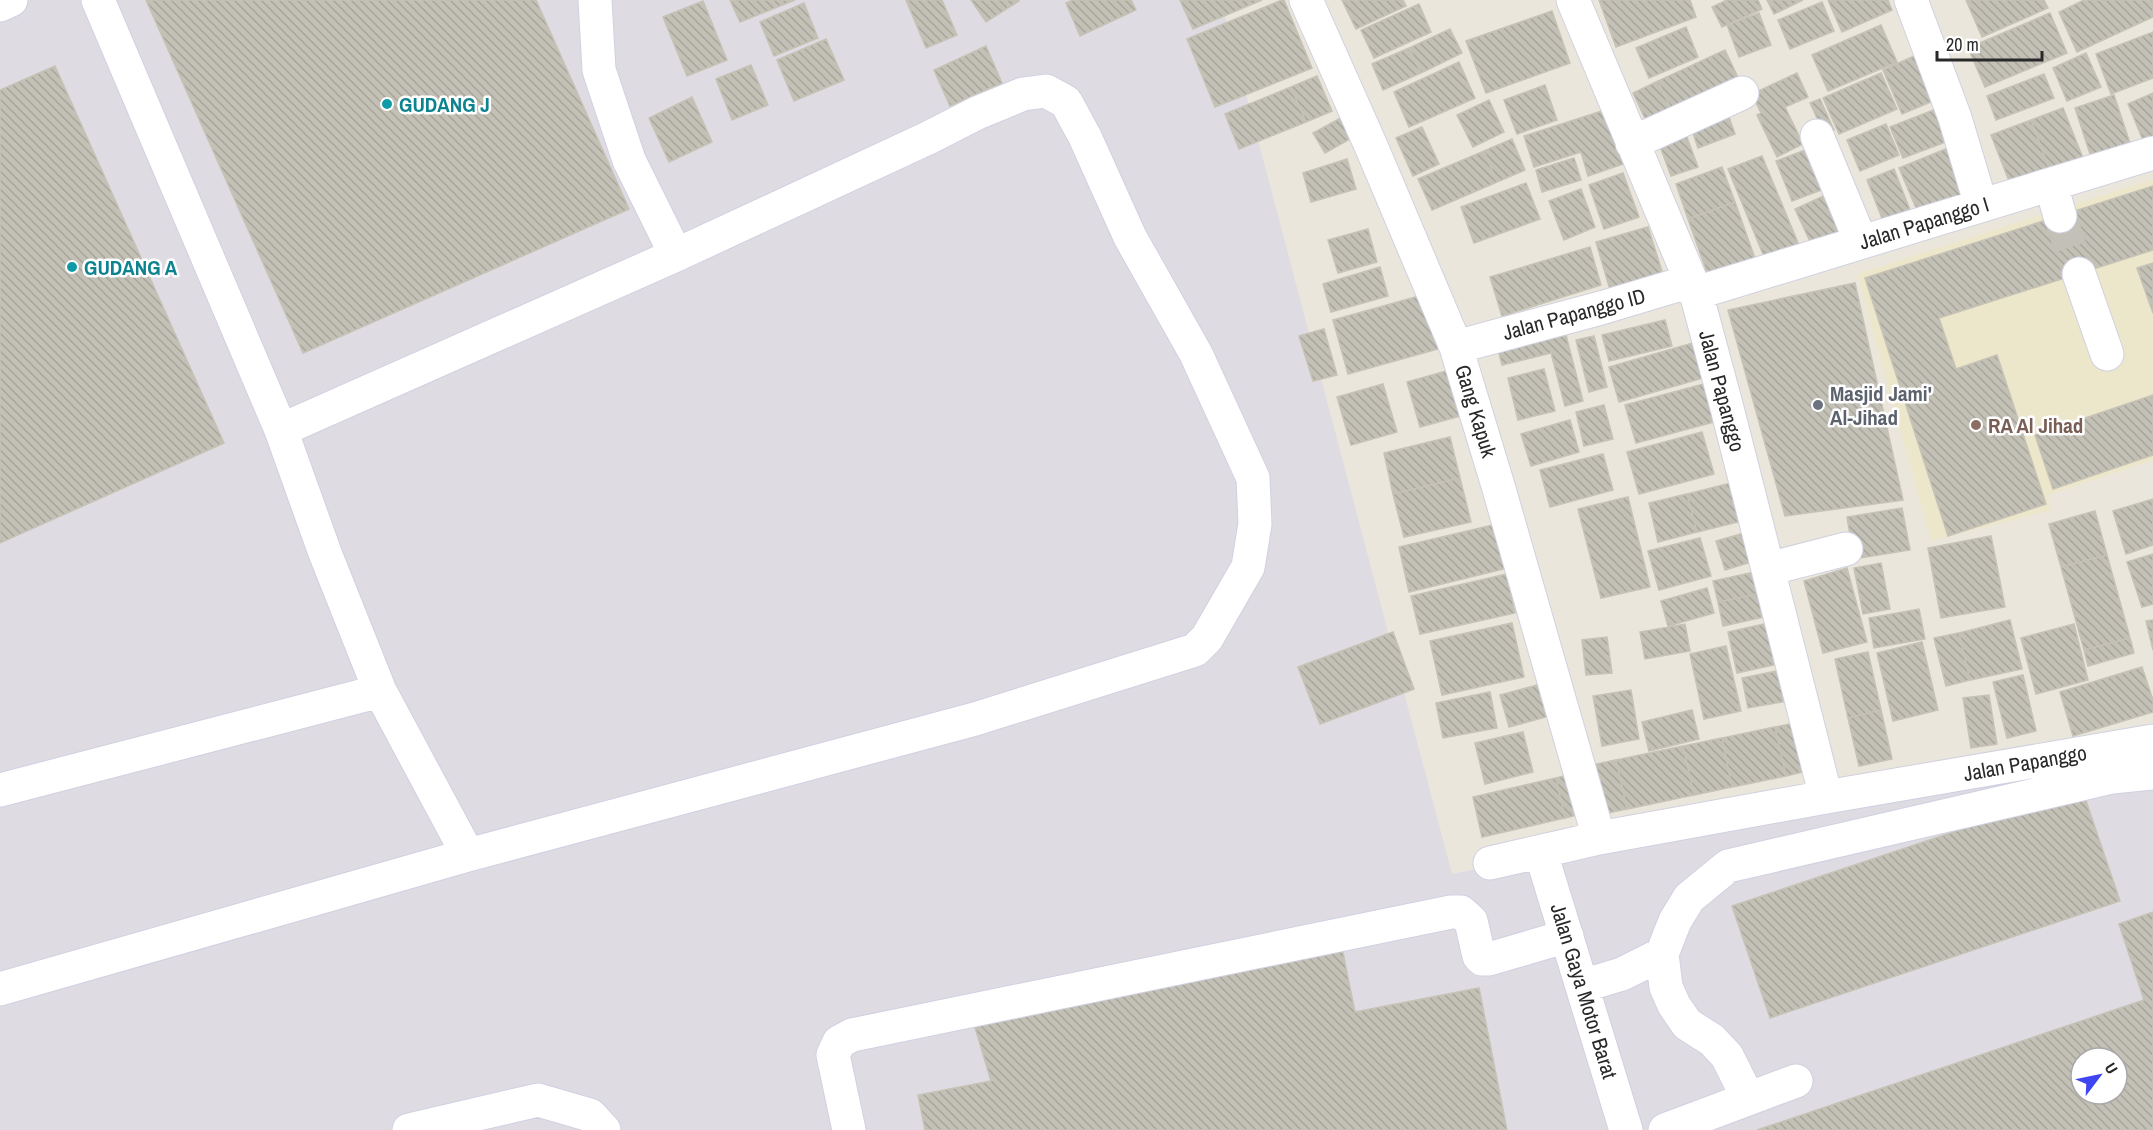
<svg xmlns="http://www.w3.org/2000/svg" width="2153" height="1130" font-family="'Archivo Narrow',sans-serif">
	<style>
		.industrial { fill: #dfdbe3; fill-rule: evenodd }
		.education { fill: #ece6ca }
		.building { fill: url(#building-back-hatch); stroke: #c6c2b5; stroke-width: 1.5; fill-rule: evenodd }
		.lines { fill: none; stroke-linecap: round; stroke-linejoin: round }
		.minor-tunnel { stroke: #c3c0b7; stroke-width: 33; stroke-dasharray: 33 16; stroke-linecap: butt }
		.minor-casing { stroke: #d0d1e1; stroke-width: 35 }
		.minor { stroke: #fff; stroke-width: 33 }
		.culture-dot { fill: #0f9aa8; stroke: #fff; stroke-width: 2 }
		.worship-dot { fill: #6b7280; stroke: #fff; stroke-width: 2 }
		.education-dot { fill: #8d6e63; stroke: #fff; stroke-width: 2 }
		.labels { text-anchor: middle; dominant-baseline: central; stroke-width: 5; stroke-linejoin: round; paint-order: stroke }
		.culture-label { font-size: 21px; font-weight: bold; fill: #0d838f; stroke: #fff; text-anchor: start }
		.street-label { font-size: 21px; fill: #292929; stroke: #fff }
		.worship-label { font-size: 21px; font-weight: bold; fill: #5b616d; stroke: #fff; text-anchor: start }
		.education-label { font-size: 21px; font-weight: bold; fill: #785e54; stroke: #fff; text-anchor: start }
	</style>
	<defs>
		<pattern id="building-back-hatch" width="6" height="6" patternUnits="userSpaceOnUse" patternTransform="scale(1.5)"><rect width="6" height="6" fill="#c3c0b6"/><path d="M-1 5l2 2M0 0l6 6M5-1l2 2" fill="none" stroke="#a8a59c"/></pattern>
	</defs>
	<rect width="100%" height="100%" fill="#eae6db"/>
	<!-- industrial -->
	<path class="industrial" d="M0,0H1221L1452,874L2153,728V1130H0ZM2081,1058H2117V1094H2081Z"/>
	<!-- education -->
	<path class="education" d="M2153,179V460L2048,495L2051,510L1931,541L1857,274Z"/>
	<!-- building -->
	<path class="building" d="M146,0H536L629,209L303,353Z
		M730,0H795L740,22Z
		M906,0H942L957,35L926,48Z
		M971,0H1018L1019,1L986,22Z
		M1073,0H1131L1136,10L1080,36L1066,3Z
		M1180,0H1262L1193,29Z
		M1282,0H1284L1312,68L1215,107L1187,39Z
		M1342,0H1403L1406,6L1356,29Z
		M1599,0H1690L1696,17L1616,47Z
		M1727,0H1758L1762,9L1722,27L1712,7Z
		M1767,0H1803L1774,14Z
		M1828,0H1888L1892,10L1842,32Z
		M1966,0H2044L2048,8L1982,37Z
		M2084,0H2153V17L2077,52L2059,12Z
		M703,1L727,60L687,76L663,17Z
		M1822,2L1834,31L1790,49L1778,20Z
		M804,3L818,38L774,56L760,22Z
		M1419,4L1431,32L1374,58L1361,30Z
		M1552,11L1570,63L1486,93L1466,41Z
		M1759,13L1771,45L1739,57L1727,25Z
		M2050,13L2067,53L1985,87L1968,48Z
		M1881,25L1897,62L1828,91L1812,55Z
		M1686,27L1698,57L1649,78L1636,48Z
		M1450,29L1462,53L1421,73L1409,48Z
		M2153,32V78L2111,94L2096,54Z
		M826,39L844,80L794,101L777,60Z
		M986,46L1002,83L950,106L934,70Z
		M1409,48L1421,73L1383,90L1372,64Z
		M1725,50L1742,86L1675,117L1658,81Z
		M1921,53L1940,98L1902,114L1883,70Z
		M2086,53L2101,87L2067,101L2053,68Z
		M1459,62L1475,98L1409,127L1394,92Z
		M751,65L768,105L732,120L716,79Z
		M55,66L224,443L0,543V90Z
		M1797,73L1808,97L1785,107L1803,144L1777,157L1757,115L1761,113L1752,94Z
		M1881,73L1897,109L1839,134L1823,98Z
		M2044,74L2054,98L1996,120L1987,96Z
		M1317,76L1332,111L1306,122L1291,87Z
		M1658,81L1675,117L1650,129L1633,93Z
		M1545,85L1557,120L1517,134L1504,100Z
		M1291,87L1306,122L1239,149L1225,114Z
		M2153,93V147L2147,150L2128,104Z
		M2114,95L2131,146L2092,160L2075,108Z
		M692,97L712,142L669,162L649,118Z
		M1820,99L1834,130L1825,135L1810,103Z
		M1489,100L1504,132L1473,147L1457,115Z
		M1944,106L1956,138L1903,158L1890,127Z
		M2063,108L2083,158L2050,171L2031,120Z
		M1602,111L1608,129L1612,128L1623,164L1588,176L1581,152L1534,167L1524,136Z
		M1348,114L1359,134L1325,153L1313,133Z
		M1728,114L1735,134L1698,148L1691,127Z
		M2031,120L2050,171L2011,186L1991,135Z
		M1886,124L1899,155L1860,171L1847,140Z
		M1422,127L1439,164L1413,176L1396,138Z
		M1685,132L1698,167L1671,176L1658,141Z
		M1512,139L1525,170L1497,182L1484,151Z
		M1953,146L1973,192L1919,215L1899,168Z
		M1808,149L1824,189L1792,201L1776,161Z
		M1484,151L1497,182L1432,210L1418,179Z
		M1762,156L1801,250L1767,264L1728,169Z
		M1574,158L1581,180L1542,192L1536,170Z
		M1347,159L1356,189L1311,202L1303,173Z
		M1722,167L1735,202L1688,219L1676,184Z
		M1894,169L1914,220L1887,231L1867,180Z
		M1623,173L1639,217L1604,229L1589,185Z
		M1526,183L1540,219L1474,243L1461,207Z
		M2153,186V250L1939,318L1956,369L1997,355L2046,504L1948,536L1865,278Z
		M1581,189L1595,227L1564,240L1549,201Z
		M1830,193L1849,233L1814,250L1795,209Z
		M1735,202L1758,267L1711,284L1688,219Z
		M1648,227L1666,284L1613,300L1596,242Z
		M1368,229L1377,262L1338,273L1328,240Z
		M1590,247L1601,285L1502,316L1490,277Z
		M2153,263V313L2137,268Z
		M1380,267L1388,296L1331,312L1323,284Z
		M1855,283L1903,500L1785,516L1728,310Z
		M1430,293L1445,347L1348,374L1333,320Z
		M1665,320L1672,346L1609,361L1602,335Z
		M1324,329L1337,375L1313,381L1299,336Z
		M1566,335L1583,401L1565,406L1551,353L1502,365L1498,350Z
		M1594,336L1607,387L1589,392L1576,340Z
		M1693,343L1703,378L1619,402L1609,367Z
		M1461,367L1475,412L1420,427L1407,382Z
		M1544,369L1555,411L1518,420L1508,378Z
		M1715,381L1725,419L1636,443L1625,405Z
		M1383,384L1397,432L1351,445L1337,397Z
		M2153,395V455L2053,489L2035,435Z
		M1604,405L1613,439L1584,446L1576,412Z
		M1570,420L1579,452L1531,466L1521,434Z
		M1702,432L1714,474L1639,494L1627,452Z
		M1450,437L1460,478L1393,494L1384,453Z
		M1603,454L1613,490L1550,507L1540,470Z
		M1460,478L1471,522L1404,537L1393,494Z
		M1743,480L1754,518L1697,532L1687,494Z
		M1687,494L1697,532L1658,542L1649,503Z
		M1628,497L1650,587L1601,598L1578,509Z
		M2153,499V545L2126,554L2113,511Z
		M1902,508L1910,550L1854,559L1847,517Z
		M2095,511L2107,555L2061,567L2049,524Z
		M1506,522L1516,566L1409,592L1399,547Z
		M1755,530L1764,558L1725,570L1716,541Z
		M1991,536L2005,607L1941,618L1928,548Z
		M1700,538L1711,576L1659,590L1648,551Z
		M2153,554V604L2142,607L2127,562Z
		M2107,555L2130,638L2084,650L2061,567Z
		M1881,563L1890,609L1863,614L1854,568Z
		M1847,568L1867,642L1823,653L1804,581Z
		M1764,570L1768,592L1718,602L1713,581Z
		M1507,574L1515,613L1420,634L1411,596Z
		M1707,588L1714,613L1668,626L1661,601Z
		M1768,592L1773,615L1723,626L1718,602Z
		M1919,609L1925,639L1874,648L1869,618Z
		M2010,620L2022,669L1970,680L1959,633Z
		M2153,620V650L2146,621Z
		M1773,622L1782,663L1737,673L1728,632Z
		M1512,623L1524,677L1442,695L1430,641Z
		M1685,624L1690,651L1645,659L1640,632Z
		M2074,624L2088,680L2036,694L2021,638Z
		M1393,632L1414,689L1320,724L1298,667Z
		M1959,633L1970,680L1946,686L1934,638Z
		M1607,637L1612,673L1586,675L1582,640Z
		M2130,638L2134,653L2088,666L2084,650Z
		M1922,642L1938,710L1893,721L1877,653Z
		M1726,646L1741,711L1704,719L1690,654Z
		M1868,652L1881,710L1848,718L1835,659Z
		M2142,667L2153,700V712L2073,736L2060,692Z
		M1781,670L1787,701L1748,708L1742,678Z
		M2023,675L2036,731L2007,738L1993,682Z
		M1545,683L1553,715L1509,727L1500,695Z
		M1631,690L1639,739L1602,746L1593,696Z
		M1490,692L1497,728L1443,738L1436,703Z
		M1989,695L1997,744L1971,748L1963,698Z
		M1692,710L1699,739L1649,751L1642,722Z
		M1881,710L1892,759L1859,766L1848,718Z
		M1800,722L1811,770L1786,776L1775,727Z
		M1775,727L1786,776L1732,787L1722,738Z
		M1523,732L1533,772L1485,784L1475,743Z
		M1722,738L1732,787L1694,795L1683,746Z
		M1683,746L1694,795L1627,809L1616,760Z
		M1616,760L1627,809L1598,815L1587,766Z
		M1579,772L1589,812L1565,818L1556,778Z
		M1556,778L1565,818L1482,837L1473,797Z
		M2082,789L2120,901L1770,1018L1732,906Z
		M2153,912V1130H1757L2144,1000L2119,924ZM2081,1058H2117V1094H2081Z
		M1341,943L1355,1012L1479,988L1507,1130H925L918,1095L991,1081L971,1014Z"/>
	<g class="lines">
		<!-- minor-tunnel -->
		<path class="minor-tunnel" d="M2060,216L2079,274"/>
		<!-- minor casing -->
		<g class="minor-casing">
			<path id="minor" d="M98,0L281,430L325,553L380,691L468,855
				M595,0L599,70L629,160L676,255
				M1306,0L1371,146L1456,347L1499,489L1599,838
				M1573,0L1696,293L1727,408L1826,797
				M1911,0L1955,118L1981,205
				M0,5L11,0
				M1817,136L1861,242
				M1632,143L1742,93
				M2051,185L2060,216
				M2079,274L2107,354
				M1696,293L2153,153
				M1456,347L1601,308L1691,281
				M1768,569L1846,549
				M0,790L380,691
				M1541,853L1626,1130
				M1490,863L1599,838L1826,797L2153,741
				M1582,986L1622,974L1662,954
				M0,989L468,855L975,719L1195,650L1207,638L1248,567L1255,524L1253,478L1196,354L1130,237L1085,137L1066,102L1046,91L1023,94L977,113L928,138L676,255L281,430
				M1748,1098L1727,1056L1712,1040L1687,1024L1674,1005L1666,987L1662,954L1675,921L1689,898L1728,866L2112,777L2153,773
				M409,1130L538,1100L590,1115L604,1130
				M849,1130L833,1055L839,1042L852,1035L1451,912H1461L1471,921L1479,956L1482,959H1489L1567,936
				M1665,1130L1796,1081"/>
		</g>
		<!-- minor -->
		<use href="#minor" class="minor"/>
	</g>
	<!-- markers -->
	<g class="culture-dot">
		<circle cx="387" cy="104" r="6"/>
		<circle cx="72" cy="267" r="6"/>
	</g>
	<circle class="worship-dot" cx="1818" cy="405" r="6"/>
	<circle class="education-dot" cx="1976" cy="425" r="6"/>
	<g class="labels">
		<!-- culture labels -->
		<g class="culture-label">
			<text x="399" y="104">GUDANG J</text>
			<text x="84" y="267">GUDANG A</text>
		</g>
		<!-- street labels -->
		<g class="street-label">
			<text transform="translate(1924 223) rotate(-17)">Jalan Papanggo I</text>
			<text transform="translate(1574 314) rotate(-15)">Jalan Papanggo ID</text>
			<text transform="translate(1722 391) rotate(75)">Jalan Papanggo</text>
			<text transform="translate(1476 411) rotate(73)">Gang Kapuk</text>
			<text transform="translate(2025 763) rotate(-10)">Jalan Papanggo</text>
			<text transform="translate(1584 991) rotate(73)">Jalan Gaya Motor Barat</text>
		</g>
		<!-- worship labels -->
		<g class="worship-label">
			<text x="1830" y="393">Masjid Jami'<tspan x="1830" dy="24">Al-Jihad</tspan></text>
		</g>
		<!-- education labels -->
		<g class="education-label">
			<text x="1988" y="425">RA Al Jihad</text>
		</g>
	</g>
	<!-- north arrow -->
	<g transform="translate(2099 1076) rotate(58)"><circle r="28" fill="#ffffff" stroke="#a9a9a9" stroke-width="1.5"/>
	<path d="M0-4.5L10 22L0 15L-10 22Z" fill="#4045f2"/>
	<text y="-9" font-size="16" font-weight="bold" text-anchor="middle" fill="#292929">U</text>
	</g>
	<!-- scale -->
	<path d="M1937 51v9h105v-9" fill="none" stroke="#292929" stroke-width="3"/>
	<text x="1946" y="51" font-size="18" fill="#292929" stroke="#ffffff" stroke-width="4.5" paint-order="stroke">20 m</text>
</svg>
